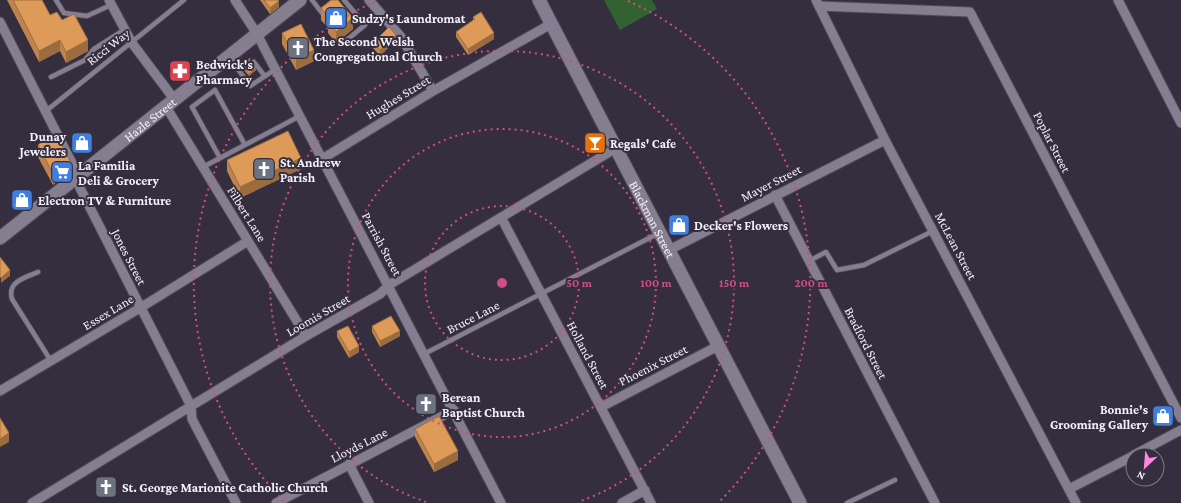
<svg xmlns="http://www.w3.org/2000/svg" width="1181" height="503" font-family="'Crimson Pro',serif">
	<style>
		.green { fill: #336231 }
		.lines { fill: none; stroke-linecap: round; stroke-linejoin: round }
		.service-casing { stroke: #504b59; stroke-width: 6 }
		.minor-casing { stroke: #504b59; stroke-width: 11 }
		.secondary-casing { stroke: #504b59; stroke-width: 15 }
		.service { stroke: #857e91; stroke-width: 4.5 }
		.minor { stroke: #857e91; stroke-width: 9 }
		.secondary { stroke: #857e91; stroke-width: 13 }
		.wall { fill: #bf844d }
		.shaded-wall { fill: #9b6c3e }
		.building { fill: #de9a59; stroke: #9b6c3e }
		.ring { fill: none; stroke: #cf4e83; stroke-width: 2; stroke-dasharray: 2 4 }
		.labels { text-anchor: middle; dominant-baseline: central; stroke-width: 4; stroke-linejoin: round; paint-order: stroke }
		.poi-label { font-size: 13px; font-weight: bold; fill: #f5f1fc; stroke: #352e3f; text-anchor: start }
		.street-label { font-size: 13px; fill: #f5f1fc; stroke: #352e3f }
		.centre { fill: #cf4e83; stroke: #352e3f; stroke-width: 2 }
		.ring-label { font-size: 12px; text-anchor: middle; font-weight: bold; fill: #cf4e83; stroke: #352e3f; stroke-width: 4; stroke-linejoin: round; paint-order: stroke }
	</style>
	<rect width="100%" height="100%" fill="#352e3f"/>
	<!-- green -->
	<path class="green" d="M604,0H652L657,9L620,30Z"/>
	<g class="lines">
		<!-- service casing -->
		<g class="service-casing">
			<path id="service" d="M56,0L64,13L87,16L111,5
				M312,0L322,13L325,10
				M342,44L365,25L344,0
				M230,58L250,86L276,69
				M252,64L254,62L264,75
				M51,77L85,60L94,49L124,30
				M46,111L184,0
				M220,158L192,107L215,90L245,145
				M203,167L300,116
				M809,261L826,252L837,270L864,265L933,231
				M38,272C25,278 7,281 12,299L51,361
				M424,354L659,233
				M847,503L895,480"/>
		</g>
		<!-- minor casing -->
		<g class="minor-casing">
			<path id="minor" d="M109,0L132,43L174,99
				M235,0L257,34L501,503
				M369,0L401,37L433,91
				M816,0L885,140L1076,503
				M1118,0L1181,123
				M819,6L970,12L1181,418
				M0,22L75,169L80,188L191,406L192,419L236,503
				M165,105L306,336
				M322,159L433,91L551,24
				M775,195L935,503
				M502,219L651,503
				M669,250L885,140
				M0,391L140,308L248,241
				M601,407L718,346
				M1134,455L1181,430
				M349,464L369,503
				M1069,489L1133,456
				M32,503L306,336L380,294L389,285L616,148
				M276,503L454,410
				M622,503L645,490"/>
		</g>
		<!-- secondary casing -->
		<g class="secondary-casing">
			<g id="secondary">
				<path id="s1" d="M539,0L800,503"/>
				<path id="s2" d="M0,238L300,0"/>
			</g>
		</g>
		<!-- service -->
		<use href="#service" class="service"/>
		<!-- minor -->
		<use href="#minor" class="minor"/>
		<!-- secondary -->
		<use href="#secondary" class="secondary"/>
	</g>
	<!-- wall -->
	<path class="wall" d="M7,0H42L50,15L62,20L88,51L66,63L60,51L39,62Z
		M260,0H278L279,7L270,14Z
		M321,8L353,29L336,43L328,33V28L321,20Z
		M473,17L494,39L468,55L456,37V32L473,20Z
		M282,33L314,61L296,70L282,44Z
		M396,40L380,56L373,48V43Z
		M249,64L256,70L249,76L242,68V65Z
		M38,145L70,172L53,185L38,157Z
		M227,160L301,169L240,198L227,171Z
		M372,326L400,336L380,347L372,332Z
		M337,331L359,352L349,358L337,337Z
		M415,429L458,460L434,472L415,437Z"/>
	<!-- shaded-wall -->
	<path class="shaded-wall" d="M279,1V7L270,14V8Z
		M353,18V29L336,43V32Z
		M494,33V39L468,55V49Z
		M396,35V40L380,56V50Z
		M60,40V51L39,62V51Z
		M88,40V51L66,63V52Z
		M314,50V61L296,70V59Z
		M256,68V70L249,76V74Z
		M301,158V169L240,198V187Z
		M70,161V172L53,185V174Z
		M10,270V276L1,283V278Z
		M400,331V336L380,347V341Z
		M359,346V352L349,358V352Z
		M9,433V442L0,447V439Z
		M458,451V460L434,472V464Z"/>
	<!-- building -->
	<path class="building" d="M13,0H42L50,15L57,12L62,20L74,14L88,40L66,52L60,40L39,51Z
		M264,0H278L279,1L270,8Z
		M331,0H338L353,18L336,32L328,21L330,20L321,8Z
		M481,12L494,33L468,49L456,32L475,19L473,17Z
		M301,24L314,50L296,59L282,33Z
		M389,27L396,35L380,50L373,43Z
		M250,58L249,63L256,68L249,74L242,65Z
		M288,131L301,158L240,187L227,160Z
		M55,132L70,161L53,174L38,145Z
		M0,257L10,270L1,278L0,277Z
		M391,316L400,331L380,341L372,326Z
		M348,326L359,346L349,352L337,331Z
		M439,416L458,451L434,464L415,429Z
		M0,418L9,433L0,439Z"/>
	<!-- distance rings -->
	<g class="ring">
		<circle cx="502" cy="283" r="77"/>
		<circle cx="502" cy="283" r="154"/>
		<path d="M426 502A232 232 0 1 1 578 502"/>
		<path d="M284 501A309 309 0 0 1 376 1M628 1A309 309 0 0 1 720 501"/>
	</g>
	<!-- icons -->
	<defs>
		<g id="shop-square" transform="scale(1.15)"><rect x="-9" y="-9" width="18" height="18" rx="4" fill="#3f7fe0" stroke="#352e3f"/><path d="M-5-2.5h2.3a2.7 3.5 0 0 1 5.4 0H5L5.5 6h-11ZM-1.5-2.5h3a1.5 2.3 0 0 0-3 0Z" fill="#fff"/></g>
		<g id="church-square" transform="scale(1.15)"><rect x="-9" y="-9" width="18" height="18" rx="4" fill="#6b7280" stroke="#352e3f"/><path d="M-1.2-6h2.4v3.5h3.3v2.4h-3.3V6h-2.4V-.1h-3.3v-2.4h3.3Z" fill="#fff"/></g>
		<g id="pharmacy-square" transform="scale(1.15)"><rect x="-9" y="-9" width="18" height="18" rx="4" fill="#e0444e" stroke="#352e3f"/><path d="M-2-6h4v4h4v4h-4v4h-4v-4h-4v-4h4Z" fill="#fff"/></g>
		<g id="bar-square" transform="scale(1.15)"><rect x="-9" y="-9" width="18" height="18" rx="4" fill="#e8710a" stroke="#352e3f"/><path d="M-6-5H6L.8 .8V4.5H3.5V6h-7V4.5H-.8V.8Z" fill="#fff"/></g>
		<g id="supermarket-square" transform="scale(1.15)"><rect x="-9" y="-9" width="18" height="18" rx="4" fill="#3f7fe0" stroke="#352e3f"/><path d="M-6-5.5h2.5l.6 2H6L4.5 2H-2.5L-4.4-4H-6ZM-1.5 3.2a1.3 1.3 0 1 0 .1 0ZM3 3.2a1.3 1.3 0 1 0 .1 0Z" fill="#fff"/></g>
	</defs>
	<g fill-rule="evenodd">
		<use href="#shop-square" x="336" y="18"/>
		<use href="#church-square" x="298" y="48"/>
		<use href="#pharmacy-square" x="180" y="71"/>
		<use href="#shop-square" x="82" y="143"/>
		<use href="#bar-square" x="595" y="143"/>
		<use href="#church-square" x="264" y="169"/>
		<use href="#supermarket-square" x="62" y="172"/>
		<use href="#shop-square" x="22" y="200"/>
		<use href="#shop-square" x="679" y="225"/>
		<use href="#church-square" x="426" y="404"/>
		<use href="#shop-square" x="1163" y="416"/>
		<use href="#church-square" x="106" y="487"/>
	</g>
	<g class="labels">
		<!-- poi labels -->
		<g class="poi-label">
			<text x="352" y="18">Sudzy's Laundromat</text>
			<text x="314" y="41">The Second Welsh<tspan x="314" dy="15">Congregational Church</tspan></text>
			<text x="196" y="64">Bedwick's<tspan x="196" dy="15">Pharmacy</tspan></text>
			<text x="66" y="136" text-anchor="end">Dunay<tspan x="66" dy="15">Jewelers</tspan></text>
			<text x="610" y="143">Regals' Cafe</text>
			<text x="280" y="162">St. Andrew<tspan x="280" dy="15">Parish</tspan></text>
			<text x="78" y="165">La Familia<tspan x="78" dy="15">Deli &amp; Grocery</tspan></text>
			<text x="38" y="200">Electron TV &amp; Furniture</text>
			<text x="694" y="225">Decker's Flowers</text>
			<text x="442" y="397">Berean<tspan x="442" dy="15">Baptist Church</tspan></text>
			<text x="1148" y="409" text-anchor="end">Bonnie's<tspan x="1148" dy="15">Grooming Gallery</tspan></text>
			<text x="122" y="487">St. George Marionite Catholic Church</text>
		</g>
		<!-- street labels -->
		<g class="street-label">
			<text transform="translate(108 47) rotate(-38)">Ricci Way</text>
			<text transform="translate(398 97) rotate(-31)">Hughes Street</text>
			<text stroke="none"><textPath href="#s2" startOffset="191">Hazle Street</textPath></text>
			<text transform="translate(1052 142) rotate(63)">Poplar Street</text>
			<text transform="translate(771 183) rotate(-27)">Mayer Street</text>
			<text transform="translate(247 214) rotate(58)">Filbert Lane</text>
			<text stroke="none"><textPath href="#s1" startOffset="247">Blackman Street</textPath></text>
			<text transform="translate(382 244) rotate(62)">Parrish Street</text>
			<text transform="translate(956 246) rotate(62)">McLean Street</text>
			<text transform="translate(129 257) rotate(63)">Jones Street</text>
			<text transform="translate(108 312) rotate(-31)">Essex Lane</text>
			<text transform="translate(318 315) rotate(-30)">Loomis Street</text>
			<text transform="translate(473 317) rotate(-27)">Bruce Lane</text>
			<text transform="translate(866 343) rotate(63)">Bradford Street</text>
			<text transform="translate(588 355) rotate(62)">Holland Street</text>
			<text transform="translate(653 365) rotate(-27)">Phoenix Street</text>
			<text transform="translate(359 445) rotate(-27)">Lloyds Lane</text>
		</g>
	</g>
	<circle cx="502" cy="283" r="6" class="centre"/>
	<g class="ring-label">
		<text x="579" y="287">50 m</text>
		<text x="656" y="287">100 m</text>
		<text x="734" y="287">150 m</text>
		<text x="811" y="287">200 m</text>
	</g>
	<!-- north arrow -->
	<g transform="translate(1145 467) rotate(206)"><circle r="19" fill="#352e3f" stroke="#827c8b"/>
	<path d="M0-3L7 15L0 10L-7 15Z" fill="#fe85e0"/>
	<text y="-6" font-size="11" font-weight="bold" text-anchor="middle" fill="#f5f1fc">N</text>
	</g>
</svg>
